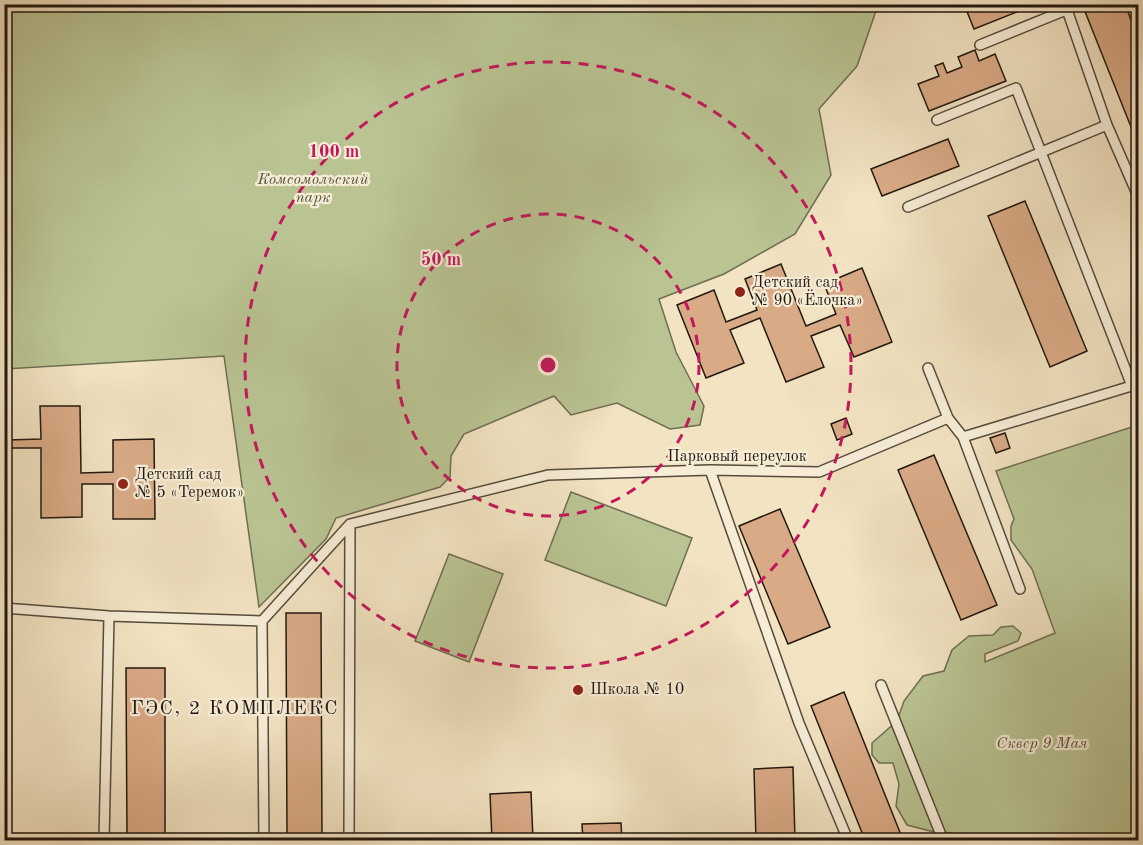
<svg xmlns="http://www.w3.org/2000/svg" width="1143" height="845" font-family="'Old Standard TT',serif">
	<style>
		.green { fill: #bac493; stroke: #6e6e52; stroke-width: 1.5 }
		.building { fill: #d9aa86; stroke: #221810; stroke-width: 1.5 }
		.lines { fill: none; stroke-linecap: round; stroke-linejoin: round }
		.service-casing { stroke: #564b3c; stroke-width: 12 }
		.service { stroke: #f7edd7; stroke-width: 9 }
		.ring { fill: none; stroke: #c2185b; stroke-width: 3; stroke-dasharray: 10 8 }
		.poi-dot { fill: #8f2418; stroke: #f7edd7; stroke-width: 2 }
		.labels { text-anchor: middle; dominant-baseline: central; stroke-width: 4.5; stroke-linejoin: round; paint-order: stroke }
		.park-label { font-size: 16px; font-style: italic; fill: #57543e; stroke: #f7edd7 }
		.poi-label { font-size: 16px; fill: #221810; stroke: #f7edd7; text-anchor: start }
		.street-label { font-size: 16px; fill: #221810; stroke: #f7edd7 }
		.quarter-label { font-size: 20px; letter-spacing: 1.5px; fill: #221810; stroke: #f7edd7 }
		.centre { fill: #c2185b; stroke: #f7edd7; stroke-width: 3 }
		.ring-label { font-size: 18px; text-anchor: middle; font-weight: bold; fill: #c2185b; stroke: #f7edd7; stroke-width: 4.5; stroke-linejoin: round; paint-order: stroke }
	</style>
	<rect width="100%" height="100%" fill="#f2e3c2"/>
	<filter id="stains"><feTurbulence type="fractalNoise" baseFrequency=".00333" numOctaves="4"/><feColorMatrix values="0 0 0 0 .2 0 0 0 0 .09 0 0 0 0 .02 0 0 0 .5 -.17"/></filter>
	<radialGradient id="worn" r=".72"><stop offset=".6" stop-color="#630" stop-opacity="0"/><stop offset="1" stop-color="#630" stop-opacity=".3"/></radialGradient>
	<!-- green -->
	<path class="green" d="M4,5L5,4L878,5L857,66L819,109L831,175L795,234L724,274L659,299L676,352L704,406L700,425L670,429L617,403L571,415L554,396L464,434L451,456L450,477L440,487L336,518L326,539L259,607L224,356L5,369Z
		M1138,425V840H949L952,833L930,831L907,825L896,806L899,784L893,763H879L872,755V743L897,721L904,701L923,676L944,671L952,650L969,636L993,635L1001,627L1013,626L1021,633L1018,641L985,654V662L1055,633L1032,569L1011,540V526L1014,519L996,471Z
		M571,492L692,538L666,606L545,560Z
		M449,554L503,574L469,662L415,641Z"/>
	<!-- building -->
	<path class="building" d="M964,4H1037L974,29Z
		M1082,4H1125L1138,39V141L1137,142Z
		M975,50L979,61L995,54L1006,81L929,111L918,84L939,76L935,66L943,63L947,73L962,67L958,57Z
		M948,139L959,166L882,196L871,169Z
		M1025,201L1087,351L1050,367L988,216Z
		M781,264L806,326L836,314L824,284L862,268L892,342L854,357L840,325L811,336L824,367L786,382L760,318L730,330L744,363L706,378L677,305L714,290L726,322L757,310L745,279Z
		M4,405H8V440L41,439L40,406H80L81,473L113,472V440L154,439L155,519H113V484H82V517L41,518V448H9V484H4Z
		M846,418L852,434L837,440L831,424Z
		M1005,433L1010,448L996,453L990,438Z
		M934,455L997,605L961,620L898,470Z
		M780,509L830,627L788,644L739,526Z
		M286,613H321L322,840H287Z
		M126,668H165V840H127Z
		M844,692L903,840H865L811,706Z
		M793,767L795,840H756L754,769Z
		M531,792L533,840H492L490,794Z
		M621,823L622,840H583L582,824Z"/>
	<g class="lines">
		<!-- service casing -->
		<g class="service-casing">
			<path id="service" d="M1065,4L1107,125L1138,196
				M980,45L1066,10
				M937,120L1016,88L1132,386
				M908,207L1107,125
				M928,368L948,418
				M963,437L1020,589
				M710,470L799,723L848,840
				M350,524L548,475L710,470L819,472L948,418L963,437L1138,384
				M4,608L109,616L262,621L350,524
				M262,621L264,840
				M881,685L943,840
				M104,840L109,616
				M349,840L350,524"/>
		</g>
		<!-- service -->
		<use href="#service" class="service"/>
	</g>
	<!-- distance rings -->
	<g class="ring">
		<circle cx="548" cy="365" r="151"/>
		<circle cx="548" cy="365" r="303"/>
	</g>
	<!-- markers -->
	<g class="poi-dot">
		<circle cx="740" cy="292" r="6"/>
		<circle cx="123" cy="484" r="6"/>
		<circle cx="578" cy="690" r="6"/>
	</g>
	<g class="labels">
		<!-- park labels -->
		<g class="park-label">
			<text x="313" y="180">Комсомольский<tspan x="313" dy="18">парк</tspan></text>
			<text x="1042" y="744">Сквер 9 Мая</text>
		</g>
		<!-- poi labels -->
		<g class="poi-label">
			<text x="752" y="283">Детский сад<tspan x="752" dy="18">№ 90 «Ёлочка»</tspan></text>
			<text x="135" y="475">Детский сад<tspan x="135" dy="18">№ 5 «Теремок»</tspan></text>
			<text x="590" y="690">Школа № 10</text>
		</g>
		<!-- street labels -->
		<g class="street-label">
			<text x="737" y="457">Парковый переулок</text>
		</g>
		<!-- quarter labels -->
		<g class="quarter-label">
			<text x="235" y="709">ГЭС, 2 КОМПЛЕКС</text>
		</g>
	</g>
	<circle cx="548" cy="365" r="9" class="centre"/>
	<g class="ring-label">
		<text x="334" y="157">100 m</text>
		<text x="441" y="265">50 m</text>
	</g>
	<!-- margin -->
	<rect width="1143" height="845" fill="none" stroke="#f2e3c2" stroke-width="24"/>
	<rect x="6" y="6" width="1131" height="833" fill="none" stroke="#221810" stroke-width="3"/>
	<rect x="12" y="12" width="1119" height="821" fill="none" stroke="#221810" stroke-width="1.5"/>
	<rect width="100%" height="100%" filter="url(#stains)"/>
	<rect width="100%" height="100%" fill="url(#worn)"/>
</svg>
